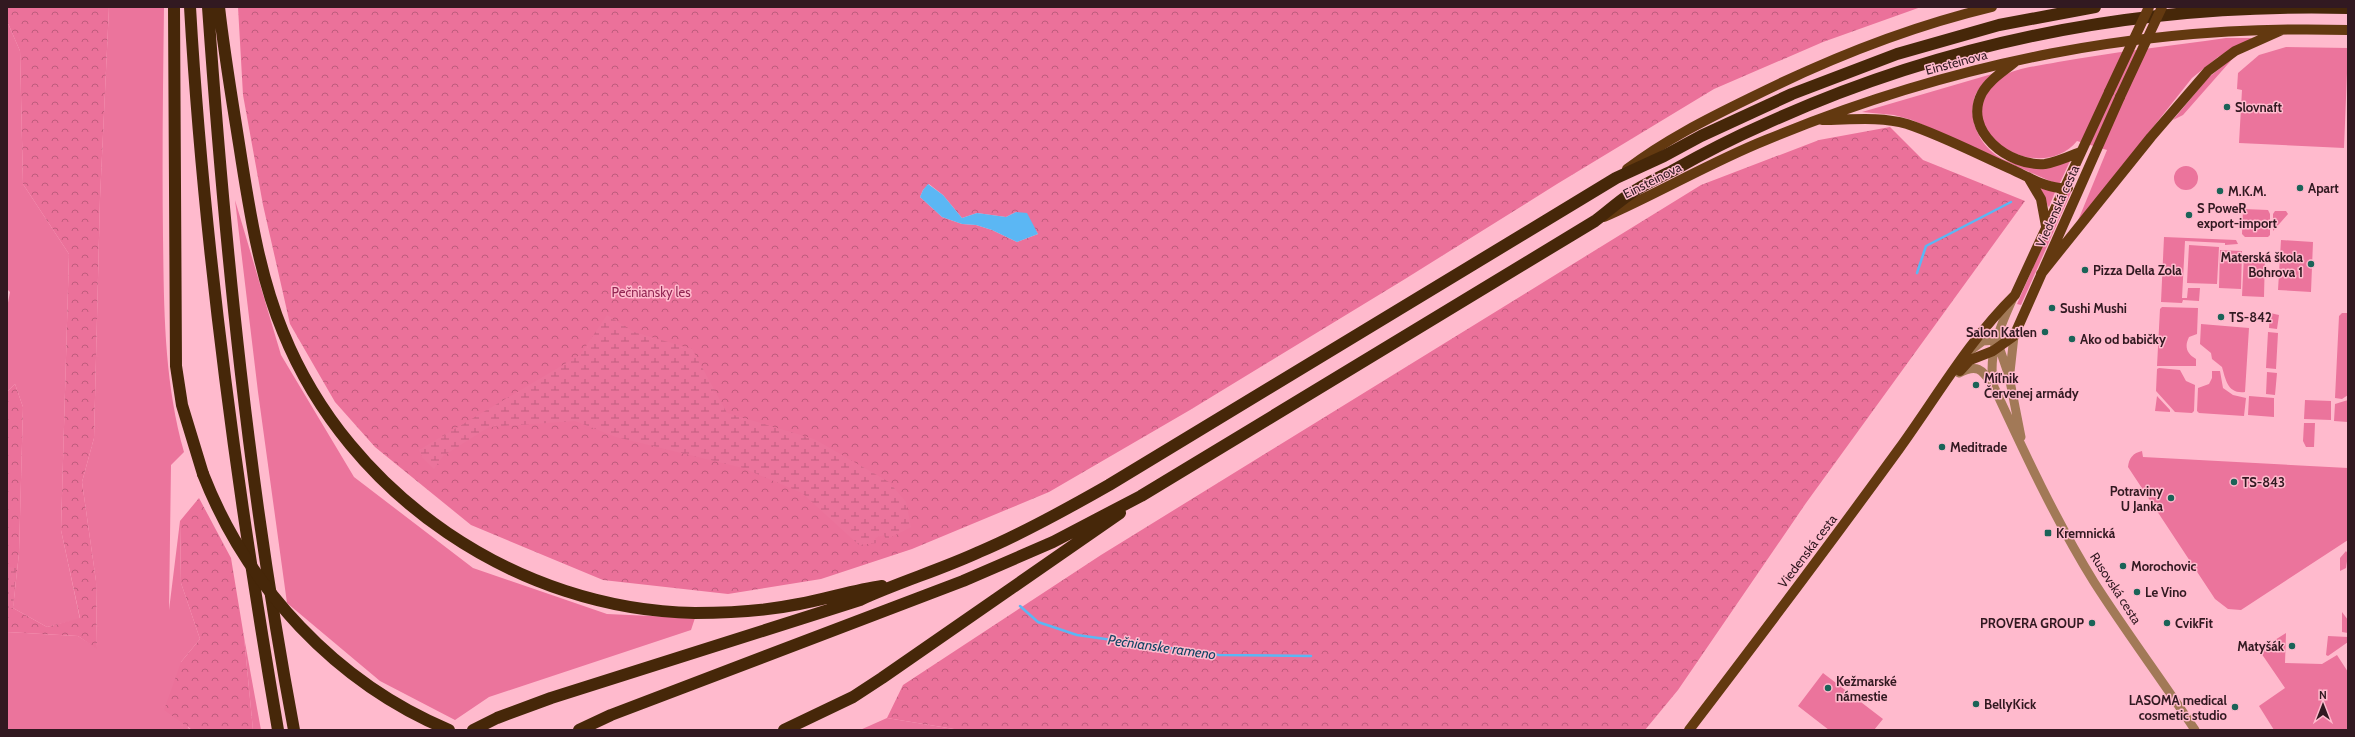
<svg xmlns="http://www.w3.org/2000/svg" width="2355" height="737" font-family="Cabin,sans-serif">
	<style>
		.green { fill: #eb749c }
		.forest { fill: url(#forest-crowns); fill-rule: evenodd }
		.wetland { fill: url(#wetland-marsh) }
		.water { fill: #5bb7f4 }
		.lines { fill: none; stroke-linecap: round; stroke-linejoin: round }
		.stream { stroke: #5bb7f4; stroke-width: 2.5 }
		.minor { stroke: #a27957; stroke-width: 9 }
		.major { stroke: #633910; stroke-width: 10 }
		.highway { stroke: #462709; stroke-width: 12 }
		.major-bridge { stroke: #633910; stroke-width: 10 }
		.highway-bridge { stroke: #462709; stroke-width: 12 }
		.poi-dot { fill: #1b6358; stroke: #ffbacd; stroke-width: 1.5 }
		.labels { text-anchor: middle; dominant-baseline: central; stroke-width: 3; stroke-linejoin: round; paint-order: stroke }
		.street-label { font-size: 13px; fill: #321921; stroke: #ffbacd }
		.poi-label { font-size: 13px; font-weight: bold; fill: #321921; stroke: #ffbacd; text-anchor: start }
		.park-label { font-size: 13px; fill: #942653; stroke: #ffbacd }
		.water-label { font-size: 14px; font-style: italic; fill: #124564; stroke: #ffbacd }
	</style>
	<defs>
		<pattern id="forest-crowns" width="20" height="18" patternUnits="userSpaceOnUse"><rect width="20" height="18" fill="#eb719a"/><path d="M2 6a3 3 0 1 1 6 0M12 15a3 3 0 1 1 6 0" fill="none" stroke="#bf5c7d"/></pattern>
		<pattern id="wetland-marsh" width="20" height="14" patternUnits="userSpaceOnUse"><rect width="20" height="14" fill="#eb749c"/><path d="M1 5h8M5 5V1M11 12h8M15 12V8" fill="none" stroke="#bf5e7f"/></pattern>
	</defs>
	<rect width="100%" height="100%" fill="#ffbacd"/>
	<!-- green -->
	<path class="green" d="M109,7H164C163,84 162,160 163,237C164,310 164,381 184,452L171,465L169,610L180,521L181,583L200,639L181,662L188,728L192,730H7V632L78,636L97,648L96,581L82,482L94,438L100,198Z
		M7,21L20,51L23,184L69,254L61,530L80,619L47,627L13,608L19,553L23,407L15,384L7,392V308L10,292L7,289Z
		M2226,38H2252L2218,57L2192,78L2077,223L2107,150L2077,141C2047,178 1976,150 1982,106C1984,95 1993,84 2002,77C2017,67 2040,66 2058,62C2114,52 2170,46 2226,38Z
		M2286,47L2348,48L2344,148L2239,143L2242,90L2237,89L2238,73L2259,55Z
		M2235,56L2183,115L2173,120L2208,78Z
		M1992,74C1985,81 1977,89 1974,99C1967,126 1986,157 2014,163C2029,166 2054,162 2070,161L2059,185L1912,120L1894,115L1862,112Z
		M2174 178a12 12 0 1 1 24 0a12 12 0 1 1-24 0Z
		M2039,187L2055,192L2049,207L2048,206Z
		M2072,190L2021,305L2017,304L2067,191Z
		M235,200L281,355L354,477L473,568L607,614L695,618L691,630L489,697L455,720L380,681L287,603L258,392Z
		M2243,209L2268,210L2270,214V235L2268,237H2245L2242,234Z
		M2275,211H2286L2288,214L2273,231V214Z
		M2164,237L2236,240L2238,244L2225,245V243L2185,241L2182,298H2187L2188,288H2200L2199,301L2183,300L2182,303L2161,302Z
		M2281,240L2313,242L2311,292L2278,290Z
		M2189,245L2219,247L2217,284L2187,283Z
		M2220,250L2242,251L2241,289L2219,288Z
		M2244,254L2265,255L2264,297L2242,296Z
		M2162,307L2198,308L2197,334L2189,337C2184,347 2187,354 2196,359V366H2157L2160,309Z
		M2270,313L2279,315L2277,329L2269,328Z
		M2342,313H2348V395L2342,399L2335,398L2339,316Z
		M2201,324L2249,328L2245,392C2228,394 2226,381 2222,367L2212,359L2211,353L2200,344Z
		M2268,332L2278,333L2276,369L2266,368Z
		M2159,368L2180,370L2186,381L2195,385L2194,411L2192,413L2175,412L2156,391L2157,369Z
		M2212,371H2220L2223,388L2233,395L2246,398L2244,416L2199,413L2197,411L2198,388L2209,384L2212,378Z
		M2267,372L2277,373L2275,395L2266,394Z
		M2157,396L2170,410V412L2155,411Z
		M2249,396L2274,398V417L2248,415Z
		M2305,400L2331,401V420L2304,419Z
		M2348,400V422L2334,421L2335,404Z
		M2304,423H2315L2314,447H2306L2303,441Z
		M2142,451L2143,457L2348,468V540L2241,610L2228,609L2215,599L2128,467C2129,458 2133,453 2142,451Z
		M2346,551L2348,554L2346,568L2340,571V558Z
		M2342,612L2348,620V633L2342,632Z
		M2286,633L2285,663L2322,664L2337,655L2348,672V730H2274L2259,706L2285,688L2259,650Z
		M2328,636L2348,637V642L2328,656L2326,655Z
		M244,637L261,730H253Z
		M1823,673L1883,719L1874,730H1829L1798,706Z
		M887,718L960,730H860Z"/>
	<!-- forest -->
	<path class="forest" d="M7,7H109L100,198L94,438L82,482L96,581L97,649L78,636L7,632V392L15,384L23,407L19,553L13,608L47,627L80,618L61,530L69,254L23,184L20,51L7,21Z
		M238,7H1921L1823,42L1714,89L1557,184L1405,279L1190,410L1049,492L912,549L821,579L728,594L603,580L471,525L375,447L335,402L290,324L263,205L243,95ZM929,184L943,195L962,218L977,213L1006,217L1016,212L1032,225L1038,234L1017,242L992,230L976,225L962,224L942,217L920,197L923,190Z
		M1890,127L1923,160L2025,201L1806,503L1678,690L1645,730H960L887,718L903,685L1101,555L1701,185L1819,140Z
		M199,498L231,558L244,637L253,730H192L164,710L181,662L200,639L181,583L180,521Z"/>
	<!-- wetland -->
	<path class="wetland" d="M607,315L634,332L692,349L727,413L814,439L889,482L906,502L911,527L886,540L884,535L875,538L877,543L859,545L802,493L743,468L616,437L575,421L489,427L443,456L434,469L422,457L419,450L580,355Z
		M7,567L16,568L13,608H7Z"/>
	<!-- water -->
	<path class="water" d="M928,184L943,195L962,218L977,213L1006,217L1016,212L1027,213L1038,234L1017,242L992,230L976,225L962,224L942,217L920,197L923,190Z"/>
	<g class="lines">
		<!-- stream -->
		<path class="stream" d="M1917,273L1926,246L2011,202
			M1020,606L1038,622L1077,635L1219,655L1311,656"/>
		<!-- minor -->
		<path class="minor" d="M2013,298C2000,327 1987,355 1994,387C2025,454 2055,519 2094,582C2126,632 2162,680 2195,730
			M1997,341L2009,376L2021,437
			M1971,350L1983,341L1996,340
			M2010,372L2014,336
			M1959,373C1978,363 1982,370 1993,385"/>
		<!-- major -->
		<path class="major" d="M2015,62C2004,71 1989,80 1982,93C1962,131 2009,167 2045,164C2057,162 2068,157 2080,152
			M1822,120C1850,120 1879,116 1907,124C1943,136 1979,155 2013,170C2030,178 2050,190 2068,188
			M1627,169C1665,140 1707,119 1750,98C1828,59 1908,27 1992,7
			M2028,177L2041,199L2046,226
			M1604,217C1659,193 1711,162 1766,140C1954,62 2144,24 2348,30
			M2041,274L2151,137L2208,71L2235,51L2282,30
			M1960,371L1970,360L1993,351L2014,336L2120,97
			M1689,730C1760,637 1830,544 1899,449C1936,398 1969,340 2015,295L2109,92"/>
		<!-- highway -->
		<path class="highway" d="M174,7L176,366L182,405L203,474
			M190,7C204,250 237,491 278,730
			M208,7C225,249 249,491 294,730
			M219,7C225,60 234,111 242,163C251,220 261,279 283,332C349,496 518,610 695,613C730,613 765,611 799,604C827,599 854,590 882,586
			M473,730L497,718L551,698L860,600C899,582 940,570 979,552C1024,533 1067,509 1109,485L1616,178L1664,156L1701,136L1792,94L1897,54L1999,25L2095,7
			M579,730L611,715L963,581L1053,542L1141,496L1595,221C1607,212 1618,202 1630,194C1643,185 1658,178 1672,171C1702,154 1733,138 1765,124C1949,40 2146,3 2348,8
			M784,730L853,697L882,678L1120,513"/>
		<!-- major-bridge -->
		<path class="major-bridge" d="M2109,92L2149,7
			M2120,97L2162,7"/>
		<!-- highway-bridge -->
		<path class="highway-bridge" d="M203,474C247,587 336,683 449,730"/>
	</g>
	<!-- markers -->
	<g class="poi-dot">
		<circle cx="2227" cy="107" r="4"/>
		<circle cx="2300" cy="188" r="4"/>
		<circle cx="2220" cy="191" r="4"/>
		<circle cx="2189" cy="215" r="4"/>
		<circle cx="2311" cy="264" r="4"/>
		<circle cx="2085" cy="270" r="4"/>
		<circle cx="2052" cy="308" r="4"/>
		<circle cx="2221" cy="317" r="4"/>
		<circle cx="2045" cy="332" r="4"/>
		<circle cx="2072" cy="339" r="4"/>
		<circle cx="1976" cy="385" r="4"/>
		<circle cx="1942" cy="447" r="4"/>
		<circle cx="2234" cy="482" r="4"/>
		<circle cx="2171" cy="498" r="4"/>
		<rect x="2044" y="529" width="8" height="8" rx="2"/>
		<circle cx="2123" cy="566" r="4"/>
		<circle cx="2137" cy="592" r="4"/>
		<circle cx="2092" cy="623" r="4"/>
		<circle cx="2167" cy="623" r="4"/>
		<circle cx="2292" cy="646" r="4"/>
		<circle cx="1828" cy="688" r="4"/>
		<circle cx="1976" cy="704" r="4"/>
		<circle cx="2235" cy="707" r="4"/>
	</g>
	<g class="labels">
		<!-- street labels -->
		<g class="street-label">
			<text transform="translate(1956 62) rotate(-15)">Einsteinova</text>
			<text transform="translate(1652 180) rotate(-27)">Einsteinova</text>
			<text transform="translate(2057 206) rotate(-66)">Viedenská cesta</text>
			<text transform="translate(1807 551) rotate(-53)">Viedenská cesta</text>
			<text transform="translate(2116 588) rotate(57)">Rusovská cesta</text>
		</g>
		<!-- poi labels -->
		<g class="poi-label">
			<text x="2235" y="107">Slovnaft</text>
			<text x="2308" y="188">Apart</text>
			<text x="2228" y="191">M.K.M.</text>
			<text x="2197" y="208">S PoweR<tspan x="2197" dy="15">export-import</tspan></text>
			<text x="2303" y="257" text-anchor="end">Materská škola<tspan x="2303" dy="15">Bohrova 1</tspan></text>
			<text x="2093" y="270">Pizza Della Zola</text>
			<text x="2060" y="308">Sushi Mushi</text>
			<text x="2229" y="317">TS-842</text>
			<text x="2037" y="332" text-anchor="end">Salon Katlen</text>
			<text x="2080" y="339">Ako od babičky</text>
			<text x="1984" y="378">Míľnik<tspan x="1984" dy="15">Červenej armády</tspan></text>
			<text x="1950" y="447">Meditrade</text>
			<text x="2242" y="482">TS-843</text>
			<text x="2163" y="491" text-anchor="end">Potraviny<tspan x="2163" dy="15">U Janka</tspan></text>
			<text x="2056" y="533">Kremnická</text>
			<text x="2131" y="566">Morochovic</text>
			<text x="2145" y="592">Le Vino</text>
			<text x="2084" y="623" text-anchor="end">PROVERA GROUP</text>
			<text x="2175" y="623">CvikFit</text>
			<text x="2284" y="646" text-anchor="end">Matyšák</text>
			<text x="1836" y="681">Kežmarské<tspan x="1836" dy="15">námestie</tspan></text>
			<text x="2227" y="700" text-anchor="end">LASOMA medical<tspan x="2227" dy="15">cosmetic studio</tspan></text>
			<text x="1984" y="704">BellyKick</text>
		</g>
		<!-- park labels -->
		<g class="park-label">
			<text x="651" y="292">Pečniansky les</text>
		</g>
		<!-- water labels -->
		<g class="water-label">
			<text transform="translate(1162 647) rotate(8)">Pečnianske rameno</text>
		</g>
	</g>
	<!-- border -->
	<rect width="2355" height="737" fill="none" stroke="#321921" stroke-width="16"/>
	<!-- north arrow -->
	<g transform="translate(2323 705)" stroke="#ffbacd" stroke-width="3" paint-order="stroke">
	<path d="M0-3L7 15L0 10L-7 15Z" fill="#321921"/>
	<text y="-6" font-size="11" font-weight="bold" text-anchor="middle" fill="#321921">N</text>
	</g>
</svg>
